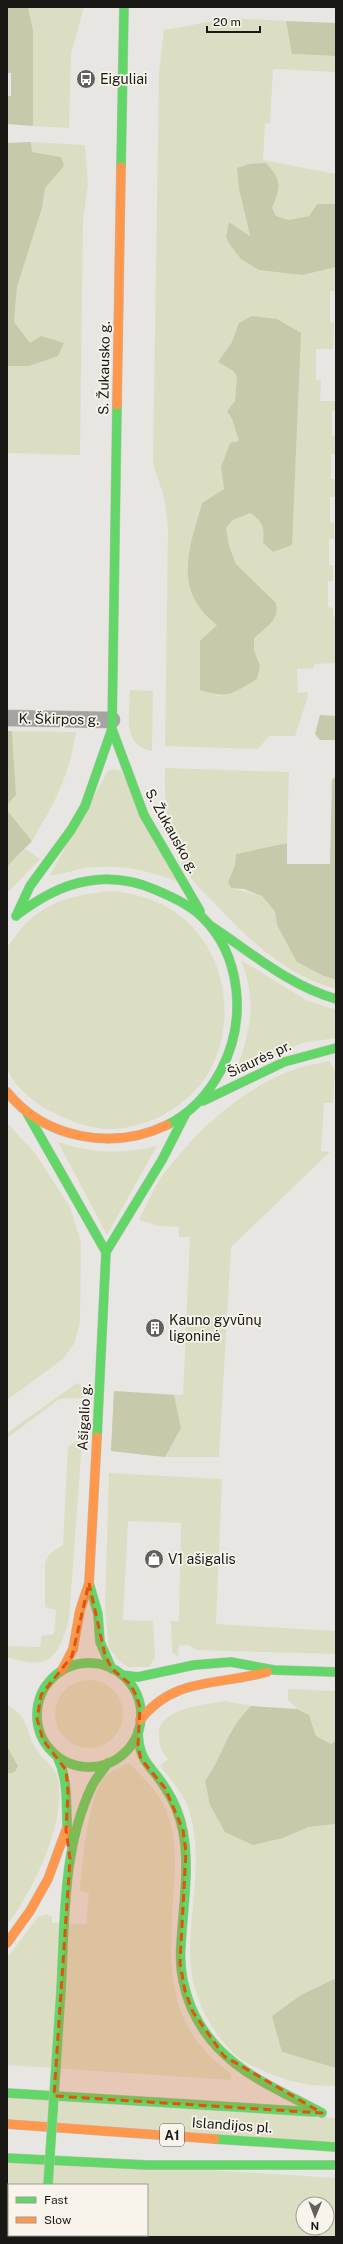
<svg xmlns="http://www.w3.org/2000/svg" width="343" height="2244" font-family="'Public Sans',sans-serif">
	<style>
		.green { fill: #dcdec3; fill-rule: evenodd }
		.forest { fill: #c6c9aa }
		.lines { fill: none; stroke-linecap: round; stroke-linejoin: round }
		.street-casing { stroke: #c2c1be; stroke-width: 17 }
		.fast-casing { stroke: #c2c1be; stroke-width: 10 }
		.slow-casing { stroke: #c2c1be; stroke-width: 10 }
		.street { stroke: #a6a4a3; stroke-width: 16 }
		.fast { stroke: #63d668; stroke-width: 9 }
		.slow { stroke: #ff974d; stroke-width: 9 }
		.fast-bridge-casing { stroke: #c2c1be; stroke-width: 10; stroke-linecap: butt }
		.fast-bridge { stroke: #63d668; stroke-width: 9 }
		.marked { fill: #de560c; fill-opacity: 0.2; stroke: #de560c; stroke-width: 3; stroke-dasharray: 8 5; stroke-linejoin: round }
		.labels { text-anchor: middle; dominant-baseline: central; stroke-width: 3.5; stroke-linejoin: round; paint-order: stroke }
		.shield { fill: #f8f4ec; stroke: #5c5a56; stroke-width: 1 }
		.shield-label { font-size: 13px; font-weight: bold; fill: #191815 }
		.poi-label { font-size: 14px; fill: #191815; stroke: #f8f4ec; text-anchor: start }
		.street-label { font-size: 14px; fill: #191815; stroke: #f8f4ec }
	</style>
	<rect width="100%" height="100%" fill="#e8e6e2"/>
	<!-- green -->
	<path class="green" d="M28,7H84L71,54L69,128L33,126V32Z
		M230,18L286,21L292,54L336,56V72L273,69L270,123L265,124L263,160L336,174V204H317L309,216L289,220L276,216L272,208L279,189H239L250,236L229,222L226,237L303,275L336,267V291H330V322L334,323L333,349H316V380L321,381L320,401H336V411H332V436H336V454H331V479H335V497H330V522L334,523V539H329V565H333V581H328V607L333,608V617H336V663L314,664V668L297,669L298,693L307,692L308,696L295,736H269L258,749L165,746L168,527L164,497L153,464L159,72L164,30ZM240,323L273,552L263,543C264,528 264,522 250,513L233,520L226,528L229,546L236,564L276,603C280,620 266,627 254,637V650L260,666L220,696L200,689V641L217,625L187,568L202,503L224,489L221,467L239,441L232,419L227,411L235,401L237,376L233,371L218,362L232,342Z
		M31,142L85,145L88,185L83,219L80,455L7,453V366H29L64,344L41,337L30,344L14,322L17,287L42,208L45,188L64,166L61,157L32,152Z
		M130,690L153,691L152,751C121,745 130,715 130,690Z
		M12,731L76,732C69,777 55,802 32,841L7,810V805L16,795Z
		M165,768L289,772L287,843L236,854L235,865L228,882L231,888L262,896L275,913L277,925L286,939L324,976L336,980V989C287,976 250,941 216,905C203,892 190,879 181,863L189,857C163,828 165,804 165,768Z
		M114,769L121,771L180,883C149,870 120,864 86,868C74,869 61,876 50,875L108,771Z
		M26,849L40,859L7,893V867Z
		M115,891C133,894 151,898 167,907C221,938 238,1007 214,1062C197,1102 150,1130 107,1129C87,1128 71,1121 54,1113C36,1104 17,1090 8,1071C4,1064 7,1026 7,1016C7,999 4,964 7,949C8,944 14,939 17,934C42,901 75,894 115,891Z
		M241,960L306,1000L336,1010V1038L302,1043L235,1074C250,1031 258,1005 241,960Z
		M329,1061L335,1071L333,1103H324L321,1151L330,1152L231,1247L219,1457H165L111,1451L114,1391L183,1395L190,1237H179V1227L159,1226L139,1220C146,1207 152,1191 160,1179C193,1134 238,1091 290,1071C302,1066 316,1064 329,1061Z
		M7,1123L35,1153L70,1207L81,1242L80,1323L74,1344L63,1359L7,1400Z
		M58,1142C94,1154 119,1154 157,1146L107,1235Z
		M77,1383L81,1385L83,1398H65L58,1400L7,1438V1433Z
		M76,1441H82L69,1620C57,1661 49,1670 7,1657V1646L40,1647L42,1636L54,1634L56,1610L45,1607V1563L49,1554L63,1545L68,1447Z
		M109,1473L222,1479L216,1624L336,1631V1654L197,1650L188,1645L179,1646L178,1657L173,1653L172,1649L171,1621H179L181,1523L128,1521L123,1620L153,1621L155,1657L149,1667H128L118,1660L109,1648L105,1607Z
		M55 1714a34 34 0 1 1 68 0a34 34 0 1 1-68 0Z
		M288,1689L336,1691V1740L331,1744L316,1736L309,1715L297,1709L288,1700Z
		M225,1701L251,1706C226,1730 224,1754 205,1781L283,1838L309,1827L336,1824V1978L301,1995L282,2052L336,2068V2086C326,2086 316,2086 306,2084C288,2082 246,2066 234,2054C207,2027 190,1991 190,1953C190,1907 203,1860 190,1814C186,1796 171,1780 160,1766L168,1759C161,1751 160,1747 159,1737C156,1708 204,1705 225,1701Z
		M7,1705C31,1719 24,1728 36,1749C41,1758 53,1765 57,1775C69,1818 33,1892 7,1925V1774L15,1772L18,1766L7,1746Z
		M129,1763C142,1776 157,1790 165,1808C176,1832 176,1859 174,1885C171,1945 162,2004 206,2052C213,2060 223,2067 231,2074V2080L7,2065V1958L38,1917L46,1914L52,1917V1923L86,1924L89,1893L80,1891C82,1866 88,1790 107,1775C112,1770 122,1767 129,1763Z
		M7,2096L336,2118V2146L7,2124Z
		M7,2157L336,2178V2237H7ZM9,2185H147V2235H9ZM303,2204H327V2228H303Z"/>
	<!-- forest -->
	<path class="forest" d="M7,7H28L33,31V126L7,124V96H11V73H7Z
		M286,21L336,23V56L292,54Z
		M31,142L32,152L61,157L64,166L45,188L42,208L17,287L14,322L30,343L41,336L64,343L58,356L29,366H7V143Z
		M266,163C282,181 281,186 272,208L276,216L289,220L309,216L317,204H336V267L303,275L259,270L241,259L230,245L226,237L229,222L250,236L239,189L237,168L249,164Z
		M252,316L277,319L301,333L292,545L273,552L263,543C264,528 264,522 250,513L233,520L226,528L229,546L236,564L276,603C280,620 266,627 254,638V650L260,666L257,679C232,694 229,699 200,690V641L217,625C172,590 189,550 202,503L224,489L221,467L230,443L239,441L232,419L227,411L235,401L237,376L233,371L218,362L232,342L239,323Z
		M320,715L336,716V740H320L315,734Z
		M7,731H12L16,795L7,805Z
		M336,776V980L324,976L297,962L277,925L275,912L262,896L244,889L231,888L228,882L235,865L236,854L287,843V864H330L332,780Z
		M7,810L32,841L7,867Z
		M114,1391L174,1395L181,1428L165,1457L111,1451Z
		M251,1706L297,1709L309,1715L316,1736L331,1744L336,1740V1824L309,1827L283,1838L253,1845L225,1832L210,1805L205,1781C224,1754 226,1730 251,1706Z
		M7,1746L18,1766L15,1772L7,1774Z
		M336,1978V2068L282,2052L272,2016L301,1995Z"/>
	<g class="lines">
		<!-- street casing -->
		<g class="street-casing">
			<path id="street" d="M7,718L112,720"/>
		</g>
		<!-- fast casing -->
		<g class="fast-casing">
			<path id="fast" d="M121,167L124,7
				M112,729L144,815L200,911
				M18,914C40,898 62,885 88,881C111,877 135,881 156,890C172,897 188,904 201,916C242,955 247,1021 221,1070C209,1093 191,1113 167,1125
				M16,916L30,886L71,830L85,806L112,729L117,405
				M211,926C252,953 288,985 336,999
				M203,1101L284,1062L336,1048
				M27,1113L106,1252
				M97,1437L106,1252L162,1160L186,1113
				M89,1583L98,1614L100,1642L112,1669
				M37 1715a52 52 0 1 1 104 0a52 52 0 1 1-104 0Z
				M122,1675L138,1677L194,1665L231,1662L274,1670L336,1672
				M138,1731C139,1764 151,1764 166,1789C174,1801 180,1816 183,1831C190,1868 183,1908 181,1945C179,1967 183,1987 191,2007C217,2067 269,2084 322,2113
				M57,1756C70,1783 65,1809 68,1838
				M61,1990C65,1922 62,1848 92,1786C96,1778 103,1770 108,1763
				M7,2093L315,2112
				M215,2139L336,2147
				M7,2158L146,2165H336
				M45,2235V2237"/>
		</g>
		<!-- slow casing -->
		<g class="slow-casing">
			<path id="slow" d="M117,405L121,167
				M7,1092C45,1139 113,1151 167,1125
				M62,1670L73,1649L80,1610L89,1583L97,1437
				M140,1720C175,1676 218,1686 267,1672
				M7,1943L30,1911L48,1879L66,1830
				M7,2124L215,2139"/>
		</g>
		<!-- street -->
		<use href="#street" class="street"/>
		<!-- fast -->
		<use href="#fast" class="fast"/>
		<!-- slow -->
		<use href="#slow" class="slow"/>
		<!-- fast-bridge casing -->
		<g class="fast-bridge-casing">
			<path id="fast-bridge" d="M48,2185L61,1990"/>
		</g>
		<!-- fast-bridge -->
		<use href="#fast-bridge" class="fast-bridge"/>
	</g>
	<!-- marked area -->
	<path class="marked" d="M89,1583L105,1655L112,1669L130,1684L136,1695L140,1707L138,1746L141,1759L165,1788L183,1830L186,1852L180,1963L185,1991L193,2012L224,2056L322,2113L54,2096L70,1859L66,1830L68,1792L66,1770L43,1740L37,1719L41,1695L72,1656Z"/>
	<!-- icons -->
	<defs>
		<g id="bus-disc" transform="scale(1)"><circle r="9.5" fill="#61605d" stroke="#f8f4ec"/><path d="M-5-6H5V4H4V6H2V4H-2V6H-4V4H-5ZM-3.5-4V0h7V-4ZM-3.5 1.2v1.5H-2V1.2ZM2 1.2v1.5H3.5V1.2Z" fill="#fff"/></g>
		<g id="building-disc" transform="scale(1)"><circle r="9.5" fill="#61605d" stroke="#f8f4ec"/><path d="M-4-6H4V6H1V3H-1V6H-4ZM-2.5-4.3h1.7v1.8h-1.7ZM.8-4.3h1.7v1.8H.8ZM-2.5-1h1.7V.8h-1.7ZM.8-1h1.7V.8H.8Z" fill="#fff"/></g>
		<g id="shop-disc" transform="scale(1)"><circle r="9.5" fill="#61605d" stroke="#f8f4ec"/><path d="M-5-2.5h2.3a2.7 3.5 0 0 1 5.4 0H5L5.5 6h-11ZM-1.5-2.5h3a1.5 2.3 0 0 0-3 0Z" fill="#fff"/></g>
	</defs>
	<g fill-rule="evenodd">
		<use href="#bus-disc" x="86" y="79"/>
		<use href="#building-disc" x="155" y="1328"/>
		<use href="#shop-disc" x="154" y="1559"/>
	</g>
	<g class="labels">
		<!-- shield labels -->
		<rect class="shield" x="160" y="2124" width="24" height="22" rx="3"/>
		<g class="shield-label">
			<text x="172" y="2135">A1</text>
		</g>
		<!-- poi labels -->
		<g class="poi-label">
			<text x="100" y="79">Eiguliai</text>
			<text x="169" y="1320">Kauno gyvūnų<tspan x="169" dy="16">ligoninė</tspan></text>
			<text x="168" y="1559">V1 ašigalis</text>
		</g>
		<!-- street labels -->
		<g class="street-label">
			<text transform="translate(104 368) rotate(-89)">S. Žukausko g.</text>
			<text transform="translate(59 719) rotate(1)">K. Škirpos g.</text>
			<text transform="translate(172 831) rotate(61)">S. Žukausko g.</text>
			<text transform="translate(259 1059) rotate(-25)">Šiaurės pr.</text>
			<text transform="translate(84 1417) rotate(-87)">Ašigalio g.</text>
			<text transform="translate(232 2125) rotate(4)">Islandijos pl.</text>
		</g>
	</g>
	<!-- border -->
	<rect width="343" height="2244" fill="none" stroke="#191815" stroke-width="16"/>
	<!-- legend -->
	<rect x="8" y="2184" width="140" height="52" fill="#f8f4ec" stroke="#9f9c96"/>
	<rect x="16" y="2197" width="20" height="6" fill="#63d668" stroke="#9f9c96"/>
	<text x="44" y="2204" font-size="12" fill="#191815">Fast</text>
	<rect x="16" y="2217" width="20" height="6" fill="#ff974d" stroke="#9f9c96"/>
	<text x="44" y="2224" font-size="12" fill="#191815">Slow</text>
	<!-- north arrow -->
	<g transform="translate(315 2216) rotate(181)"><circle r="19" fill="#f8f4ec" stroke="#9f9c96"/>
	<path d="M0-3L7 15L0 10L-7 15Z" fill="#61605d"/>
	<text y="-6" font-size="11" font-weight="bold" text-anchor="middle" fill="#191815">N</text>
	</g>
	<!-- scale -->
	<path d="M207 26v6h53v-6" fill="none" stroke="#191815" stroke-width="2"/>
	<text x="213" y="26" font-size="12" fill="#191815" stroke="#f8f4ec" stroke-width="3" paint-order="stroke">20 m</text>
</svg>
